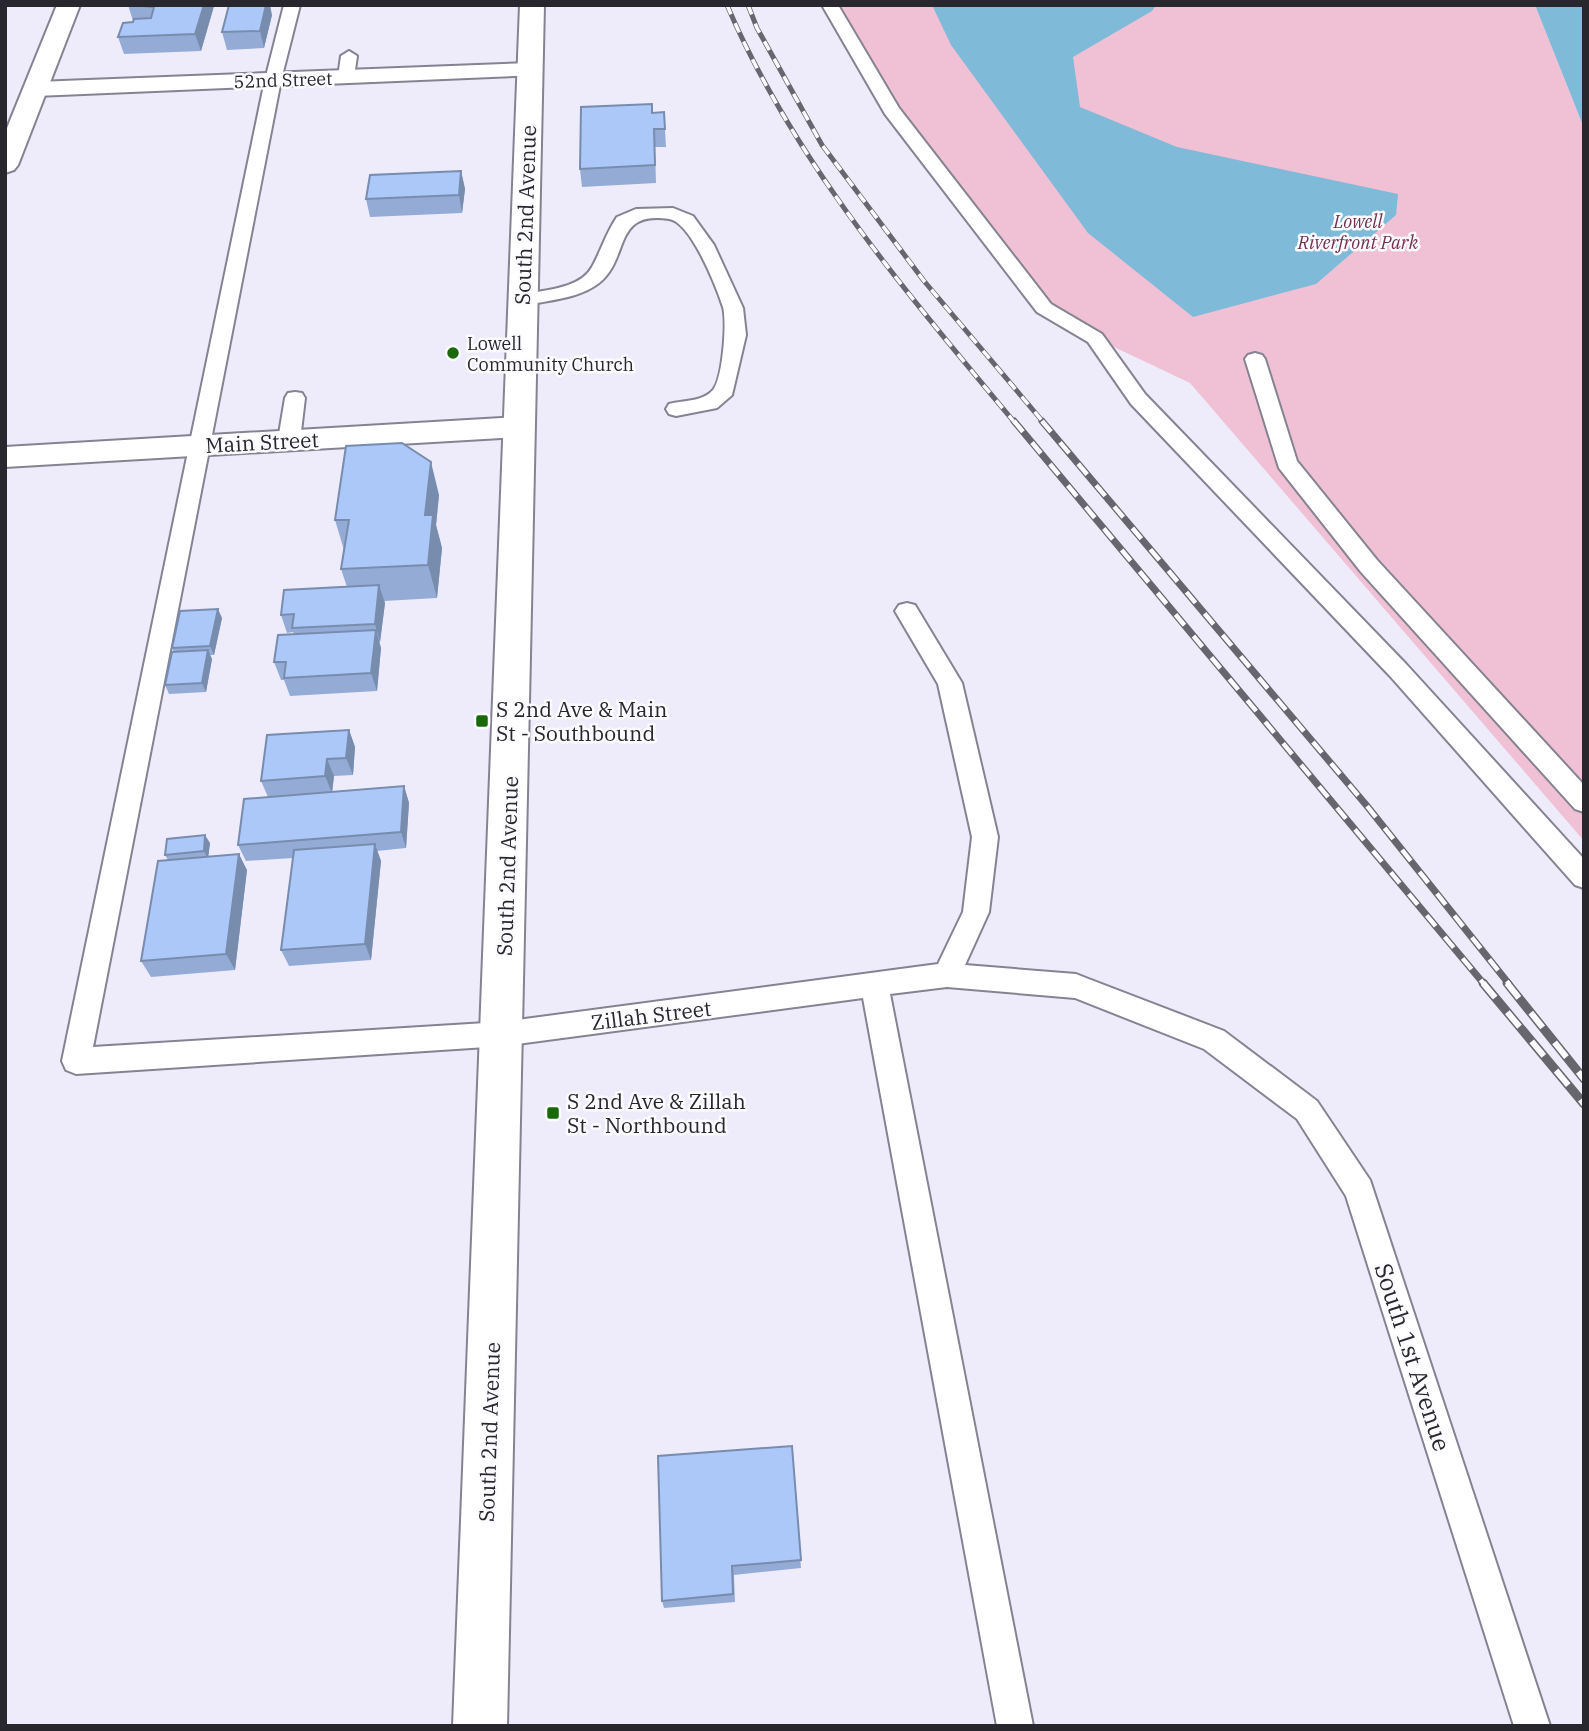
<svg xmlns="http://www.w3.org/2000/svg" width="1589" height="1731" font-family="'IBM Plex Serif',serif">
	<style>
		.green { fill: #f0c1d4 }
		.water { fill: #7fbad8 }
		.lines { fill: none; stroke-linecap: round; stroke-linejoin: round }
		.service-casing { stroke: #858391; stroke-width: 4 }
		.minor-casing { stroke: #858391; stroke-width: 4 }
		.tertiary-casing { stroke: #858391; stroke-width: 4 }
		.service { fill: #fff; fill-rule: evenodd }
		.minor { fill: #fff; fill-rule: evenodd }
		.tertiary { fill: #fff; fill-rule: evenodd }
		.rail-far2-casing { stroke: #67666f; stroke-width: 5 }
		.rail-far1-casing { stroke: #67666f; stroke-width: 7 }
		.rail-casing { stroke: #67666f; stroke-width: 9 }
		.rail-far2 { stroke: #fcfbfe; stroke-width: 3.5; stroke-dasharray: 10; stroke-linecap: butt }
		.rail-far1 { stroke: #fcfbfe; stroke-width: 4.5; stroke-dasharray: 14; stroke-linecap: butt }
		.rail { stroke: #fcfbfe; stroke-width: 6; stroke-dasharray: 19; stroke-linecap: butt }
		.wall { fill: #94acd5 }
		.shaded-wall { fill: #788cae }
		.building { fill: #acc8f8; stroke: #788cae; stroke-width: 2 }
		.poi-dot { fill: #19690c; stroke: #fcfbfe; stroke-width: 2.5 }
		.labels { text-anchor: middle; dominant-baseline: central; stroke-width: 5; stroke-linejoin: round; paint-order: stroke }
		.far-street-label { font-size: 18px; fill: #28272d; stroke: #fcfbfe }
		.far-park-label { font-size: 18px; font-style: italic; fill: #753152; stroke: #fcfbfe }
		.far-poi-label { font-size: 18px; fill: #28272d; stroke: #fcfbfe; text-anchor: start }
		.street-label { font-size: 21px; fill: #28272d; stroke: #fcfbfe }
		.poi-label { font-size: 21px; fill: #28272d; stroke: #fcfbfe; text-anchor: start }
		.near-street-label { font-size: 24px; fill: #28272d; stroke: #fcfbfe }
	</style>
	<rect width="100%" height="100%" fill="#eeecfb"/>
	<!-- green -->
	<path class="green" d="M830,5H1535L1584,128V841L1190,383L1095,338L1044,308L891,110Z"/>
	<!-- water -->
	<path class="water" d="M932,5H1156L1152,11L1073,57L1080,107L1177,147L1398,194L1396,215L1316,284L1193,317L1088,233L951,45Z
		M1535,5H1584V128Z"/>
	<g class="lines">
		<!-- service casing -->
		<g class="service-casing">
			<path id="service" d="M284,5H300L281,80L93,1047L502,1022L938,964L963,912L972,837L938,684L895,611L899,605L907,603L915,605L962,683L998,837L989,912L965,965L1076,974L1086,978L1224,1031L1317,1101L1370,1180L1550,1726H1514L1346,1196L1297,1119L1204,1049L1075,998L947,987L890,994L1033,1726H997L863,998L502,1046L76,1074L66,1070L62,1061L265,80Z
				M822,5H838L899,108L1051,304L1102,334L1145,394L1406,664L1584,859V888L1575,885L1390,676L1131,404L1088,342L1037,312L885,114Z
				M349,51L357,56L354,77L346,82L338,77L341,56Z
				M673,208L693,216L714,245L743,308L746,335L732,395L717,408L676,416L669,414L666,409L669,404C684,400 702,402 713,390C723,378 727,322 723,307C716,286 691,222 669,219C612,210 630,259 599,283C579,299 547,300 523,306L513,300L516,296C539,290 580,290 592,267C601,251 606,233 617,217L636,209Z
				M1255,353L1262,355L1265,359L1297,461L1377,560L1584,785V812L1575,809L1361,572L1279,468L1245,359L1248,355Z
				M295,392L302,393L305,398L300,440L296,445H282L278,440L285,398L288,393Z"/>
		</g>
		<!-- minor casing -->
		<g class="minor-casing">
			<path id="minor" d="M530,63L539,65L542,70L539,75L36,96L27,94L24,89L27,84L36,82Z
				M519,417L530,420L534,427L530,434L519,437L5,467V447Z"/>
		</g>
		<!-- tertiary casing -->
		<g class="tertiary-casing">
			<path id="tertiary" d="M57,5H80L18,165L14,170L5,173V133Z
				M520,5H544L507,1726H453Z"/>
		</g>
		<!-- service -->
		<use href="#service" class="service"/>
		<!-- minor -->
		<use href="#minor" class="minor"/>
		<!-- tertiary -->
		<use href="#tertiary" class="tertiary"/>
		<!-- rail-far2 casing -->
		<g class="rail-far2-casing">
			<path id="rail-far2" d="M727,5C794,162 907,293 1015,423
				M748,5L757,28L822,145L924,281L1044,423"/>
		</g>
		<!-- rail-far1 casing -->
		<g class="rail-far1-casing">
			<path id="rail-far1" d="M1014,421L1484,984
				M1042,421L1367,806L1509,984"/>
		</g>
		<!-- rail casing -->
		<g class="rail-casing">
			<path id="rail" d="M1483,983L1584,1104
				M1507,983L1584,1079"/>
		</g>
		<!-- rail-far2 -->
		<use href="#rail-far2" class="rail-far2"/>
		<!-- rail-far1 -->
		<use href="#rail-far1" class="rail-far1"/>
		<!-- rail -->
		<use href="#rail" class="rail"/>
	</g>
	<!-- wall -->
	<path class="wall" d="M128,5H214V6L201,51L124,54L118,37L133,21Z
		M272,15L264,48L227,50L222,32Z
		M664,112L666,147H655L656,183L582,187L580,169L653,113Z
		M461,171L465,189L462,213L370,217L366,199Z
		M439,495L436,525L442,548L437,598L384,601L385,603L380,642H379L381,648L377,691L290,696L284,680H281L274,662L294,634L293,632L287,633L281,615L347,587L341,569L344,550L335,520Z
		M222,618L214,655H210L212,659L206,692L169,694L165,685L174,652L172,648Z
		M349,730L355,747L353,775L334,776L332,792L404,786L409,803L406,848L377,851L381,861L371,960L289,966L281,950L293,858L246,861L238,845L268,797L261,781Z
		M210,843L208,857L247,870L235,970L151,977L141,961L168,860L165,855Z
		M792,1446L801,1568L734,1575L735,1602L664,1608L662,1601Z"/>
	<!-- shaded-wall -->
	<path class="shaded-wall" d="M204,5L214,6L201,51L195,34Z
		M266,5H270L272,15L264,48L260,31Z
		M461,171L465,189L462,213L459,195Z
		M431,462L439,495L436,525L442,548L437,598L428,565L425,515Z
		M379,585L385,603L380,642L375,624Z
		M218,609L222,618L214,655L210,646Z
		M376,630L381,648L377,691L371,673Z
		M208,650L212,659L206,692L202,683Z
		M349,730L355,747L353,775L346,758Z
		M327,759L334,776L332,793L325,776Z
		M404,786L409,803L406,848L401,832Z
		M205,835L210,843L208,859L204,851Z
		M375,844L381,861L371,960L365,944Z
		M239,854L247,870L235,970L226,954Z"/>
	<!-- building -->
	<path class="building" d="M204,5L195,34L118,37L123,23L133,22L134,19L151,18L154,7L128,5Z
		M229,5H266L260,31L222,32Z
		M652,104V113L664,112L665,129H654L655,165L580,169L581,107Z
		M461,171L459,195L366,199L370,175Z
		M402,443L431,462L425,515H433L428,565L341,569L349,520H335L346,446Z
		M379,585L375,624L292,628L294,614L281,615L284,590Z
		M218,609L210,646L172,648L180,611Z
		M376,630L371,673L284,678L286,662H274L278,635Z
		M208,650L202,683L165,685L172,652Z
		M349,730L346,758L327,759L325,776L261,781L267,735Z
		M404,786L401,832L238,845L244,799Z
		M205,835L204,851L165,855L167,839Z
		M375,844L365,944L281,950L294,850Z
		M239,854L226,954L141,961L158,861Z
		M792,1446L801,1560L732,1566L733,1594L662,1601L658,1456Z"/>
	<!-- markers -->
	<g class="poi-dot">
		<circle cx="453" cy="353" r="7"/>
		<rect x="475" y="714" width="14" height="14" rx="3.5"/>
		<rect x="546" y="1106" width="14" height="14" rx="3.5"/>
	</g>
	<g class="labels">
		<!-- far-street labels -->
		<g class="far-street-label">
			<text transform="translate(283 80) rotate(-2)">52nd Street</text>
		</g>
		<!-- far-park labels -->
		<g class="far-park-label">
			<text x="1358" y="221">Lowell<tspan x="1358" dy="21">Riverfront Park</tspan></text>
		</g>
		<!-- far-poi labels -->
		<g class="far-poi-label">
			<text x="467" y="343">Lowell<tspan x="467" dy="21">Community Church</tspan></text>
		</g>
		<!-- street labels -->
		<g class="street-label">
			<text transform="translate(525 215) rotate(-88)">South 2nd Avenue</text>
			<text transform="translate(262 442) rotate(-3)">Main Street</text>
			<text transform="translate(507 866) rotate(-88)">South 2nd Avenue</text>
			<text transform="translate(651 1015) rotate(-7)">Zillah Street</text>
			<text transform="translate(489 1432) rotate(-88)">South 2nd Avenue</text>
		</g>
		<!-- poi labels -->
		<g class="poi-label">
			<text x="496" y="709">S 2nd Ave &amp; Main<tspan x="496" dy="24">St - Southbound</tspan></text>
			<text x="567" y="1101">S 2nd Ave &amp; Zillah<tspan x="567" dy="24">St - Northbound</tspan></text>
		</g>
		<!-- near-street labels -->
		<g class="near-street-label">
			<text transform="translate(1413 1357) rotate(72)">South 1st Avenue</text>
		</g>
	</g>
	<!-- border -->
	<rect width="1589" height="1731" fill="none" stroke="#28272d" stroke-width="14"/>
</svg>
